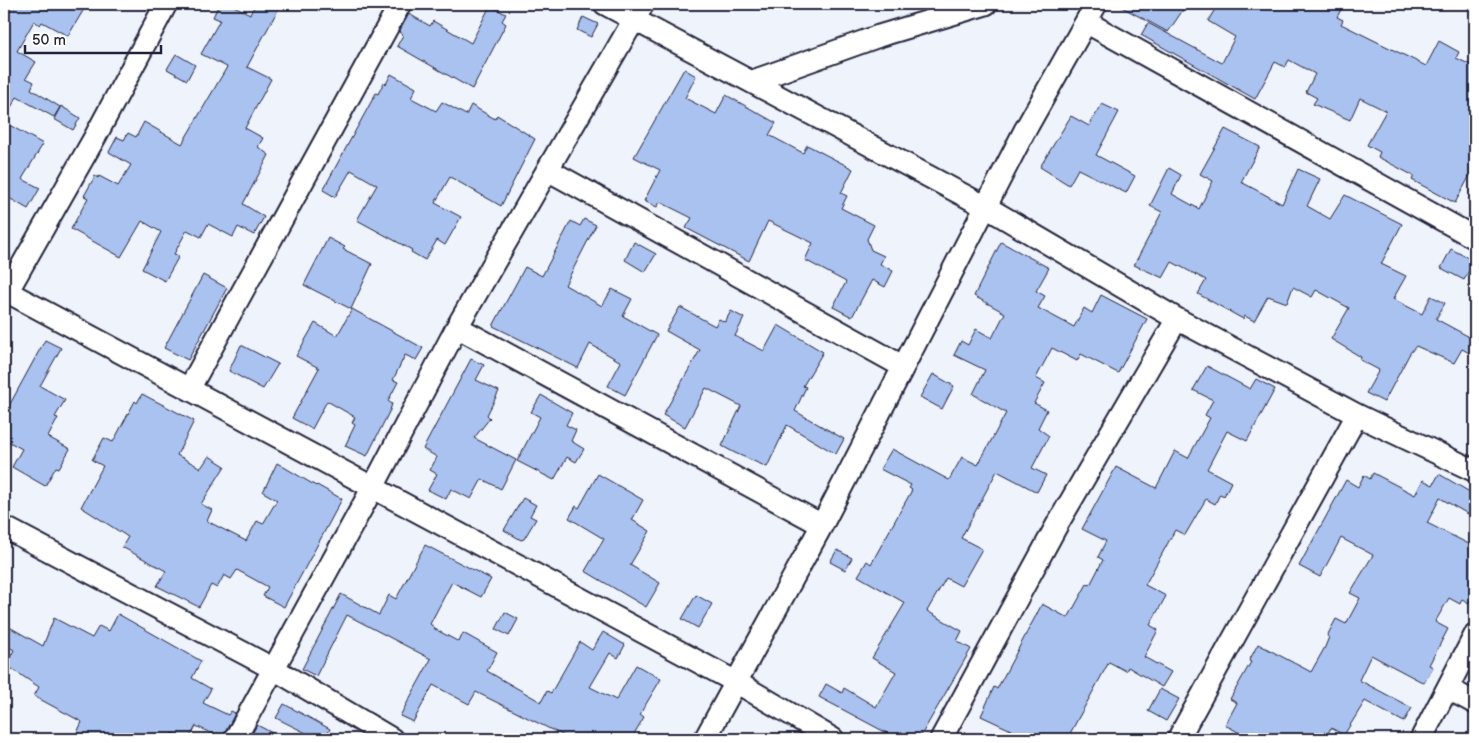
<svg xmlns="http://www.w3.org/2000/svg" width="1479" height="743" font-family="'Balsamiq Sans',sans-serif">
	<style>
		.building { fill: #aac2f0; stroke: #22223b }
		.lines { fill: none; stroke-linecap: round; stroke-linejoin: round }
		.minor-casing { stroke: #22223b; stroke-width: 25 }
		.minor { stroke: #fff; stroke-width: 21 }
	</style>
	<rect width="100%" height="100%" fill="#eef3fc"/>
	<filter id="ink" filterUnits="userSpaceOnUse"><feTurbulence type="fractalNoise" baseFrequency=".02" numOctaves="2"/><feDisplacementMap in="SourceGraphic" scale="10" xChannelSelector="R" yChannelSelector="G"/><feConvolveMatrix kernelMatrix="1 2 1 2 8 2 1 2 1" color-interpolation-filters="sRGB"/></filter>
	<g filter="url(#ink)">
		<!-- building -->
		<path class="building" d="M13,4H87L68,36L42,22L40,25L34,21L17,51L36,62L26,78L34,82L31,89L60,107L54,117L17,97L4,119V20Z
			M219,4H230L250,14L256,4H281L247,67L271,79L245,128L263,138L258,147L269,155L243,204L264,217L254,235L238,227L233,237L208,224L201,237L187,230L174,254L179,256L165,281L142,269L161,232L142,221L121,257L71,229L88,198L84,196L95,176L98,178L99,176L118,186L131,165L109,152L117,137L124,140L128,133L136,137L144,122L182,144L227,67L201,54L220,20L213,17Z
			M1116,4H1187L1168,32Z
			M1218,4H1344L1337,17L1343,20L1341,24L1426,66L1439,41L1459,52L1456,58L1475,67V166L1455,203L1412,180L1414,176L1378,157L1380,152L1367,145L1386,111L1360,98L1350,120L1313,104L1317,98L1306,92L1315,74L1289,60L1285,67L1275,62L1255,99L1141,35L1148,23L1222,63L1235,37L1208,21Z
			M490,6L506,14L502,21L506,24L472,89L397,46L403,35L399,32L409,14L430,26L433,21L471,43Z
			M583,17L598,24L591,37L577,30Z
			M176,54L195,65L187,80L167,69Z
			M684,69L696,76L685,98L716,114L726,95L776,123L769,135L803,153L807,145L853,169L841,193L847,196L841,208L874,225L867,239L871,250L884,256L880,264L893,271L885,287L872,280L852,317L833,307L846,282L805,260L813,243L768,221L749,261L686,228L692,218L660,202L657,207L644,201L660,170L634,157Z
			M391,74L416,88L411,98L436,111L442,102L466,115L471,105L495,119L497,115L535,139L501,206L450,177L435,203L461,217L445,245L437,240L425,260L411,252L412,250L357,220L377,185L351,170L335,197L323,190L376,93L378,94L384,82L386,84Z
			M1102,104L1119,112L1096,155L1135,176L1126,193L1078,169L1069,185L1040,167L1071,116L1089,126Z
			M61,106L80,118L73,130L54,119Z
			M4,122L43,144L22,179L40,188L28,209L4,195Z
			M1225,129L1260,147L1241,182L1262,193L1282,204L1298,169L1320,179L1307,206L1330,219L1345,195L1402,224L1381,264L1406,276L1393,299L1422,314L1431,296L1445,303L1436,319L1475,340V356L1462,349L1454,363L1416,346L1410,353L1384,402L1366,393L1379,370L1360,360L1361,357L1331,339L1349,308L1318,291L1316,290L1312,297L1293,287L1287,303L1268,296L1254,321L1245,316L1243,319L1198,294L1206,280L1172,262L1163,278L1134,265L1162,212L1150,206L1169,168L1181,175L1172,194L1199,209L1213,181L1200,174Z
			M584,219L596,225L565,285L602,306L612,289L632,299L623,316L657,335L625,395L608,386L621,362L590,344L578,368L493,326L525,267L542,276L571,221L580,226Z
			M328,238L345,247L343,249L372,264L351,309L304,285Z
			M634,242L656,254L645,272L625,260Z
			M1001,242L1049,268L1036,291L1045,296L1038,308L1074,327L1084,308L1092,313L1101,295L1147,319L1118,373L1081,354L1077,361L1052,348L1036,378L1045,383L1034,403L1047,410L1038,428L1049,436L1032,468L1046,475L1037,492L997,471L961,538L982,549L961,586L946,578L927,611L962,631L957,641L971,649L919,739H898L819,697L826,684L842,693L844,688L876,707L896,672L872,658L905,603L858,576L867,561L871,564L912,490L909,488L911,485L880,469L892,449L949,480L962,457L978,465L1006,413L973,394L985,370L954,355L961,341L968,345L976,329L992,338L1005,313L974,296Z
			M1451,249L1474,261L1464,280L1441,268Z
			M203,275L227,288L188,360L164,348Z
			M680,307L715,326L719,319L725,322L731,311L744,318L735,336L764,351L778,325L823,352L803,386L806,387L795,411L844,439L836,454L787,425L767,467L735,453L722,446L741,406L706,388L685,427L663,415L700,350L666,331Z
			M352,309L423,348L416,360L405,355L393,380L398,382L388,401L392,404L390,410L367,456L345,446L355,425L352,423L355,417L327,401L312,429L292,418L319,368L296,356L315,323L337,336Z
			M45,340L61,348L40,386L65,400L55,417L58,418L48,437L70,449L59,468L56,467L45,486L12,467L22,449L4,439V415Z
			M241,345L278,364L263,389L229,371Z
			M471,359L484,365L476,380L499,391L487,415L490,418L474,438L516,460L501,489L482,479L471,499L451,489L446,499L428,490L437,474L430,470L437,457L423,449Z
			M1207,366L1250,389L1256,379L1275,389L1247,441L1227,431L1207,469L1231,482L1224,496L1220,494L1215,504L1206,499L1185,535L1175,530L1145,585L1166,596L1150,625L1158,630L1144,657L1171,672L1162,687L1128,667L1126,671L1109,662L1067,739H1006L1011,730L981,716L994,687L997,689L1042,604L1068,618L1087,584L1090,585L1103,560L1098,557L1106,541L1082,529L1116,467L1156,488L1175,451L1188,458L1210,418L1205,415L1213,400L1193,390Z
			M933,374L954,386L942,409L920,397Z
			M142,394L194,421L177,455L201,468L209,456L225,466L201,504L212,510L207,521L246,541L257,521L263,524L277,500L263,492L277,463L316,486L317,485L342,499L284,607L263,596L268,587L237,570L231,579L224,575L217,588L211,585L199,607L157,586L166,571L122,547L128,537L81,507L103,466L92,460L104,438L113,442L135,401L137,403Z
			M541,395L572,413L566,425L576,430L571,441L584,449L576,462L567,457L554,480L517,461L540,417L531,412Z
			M1373,473L1415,495L1423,480L1433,485L1439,474L1475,495V518L1440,498L1427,523L1475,547V591L1469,603L1462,599L1460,604L1449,598L1435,622L1448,629L1429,665L1433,667L1424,683L1371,655L1359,680L1412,708L1404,722L1365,701L1344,735L1331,728L1324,739H1251L1225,725L1237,703L1230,699L1251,662L1249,661L1258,644L1311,672L1325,647L1329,637L1327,636L1336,619L1346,624L1360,598L1350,593L1373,555L1341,538L1320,577L1299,566L1346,480L1358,487L1364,475L1370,479Z
			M598,474L643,500L632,520L650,531L630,565L660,583L646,607L585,571L604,539L569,518L576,506L579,508Z
			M523,498L536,505L530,516L536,519L524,539L521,540L504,530Z
			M425,545L491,579L481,597L452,582L430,624L434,627L433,628L459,642L463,633L497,652L487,671L541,702L547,691L551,693L580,642L592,650L603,632L625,645L618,658L610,653L590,687L616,700L636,665L661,679L640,714L644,717L631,739H570L476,692L469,704L433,685L413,722L400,716L431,659L347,615L316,676L302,669L341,594L379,615L389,595L396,599Z
			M837,550L852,558L845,570L830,562Z
			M696,595L712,604L698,628L682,619Z
			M505,612L518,619L509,636L496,629Z
			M118,614L201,661L192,678L211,689L203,703L228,715L231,711L235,713L223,739L196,726L189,739H184L172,733L169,739H87L76,735L82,722L34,696L39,687L6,665L14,650L4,644V624L43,646L54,618L92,638L99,626L109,631Z
			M1160,689L1179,699L1166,721L1148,711Z
			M284,704L330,729L325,739H318L276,718Z
			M257,725L284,739H249Z"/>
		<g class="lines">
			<!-- minor casing -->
			<g class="minor-casing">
				<path id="minor" d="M605,4L986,207L1177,319L1357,415L1475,471
					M1086,22L1475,238
					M753,81L879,36L986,4
					M548,170L902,366
					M4,290L736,682L833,739
					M7,292L95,137L166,4
					M457,327L822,525
					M189,389L400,4
					M4,527L274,669L392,739
					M1449,689L1475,703
					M235,739L372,489L457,327L643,4
					M705,739L822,525L1024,132L1096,4
					M941,739L1058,523L1177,319
					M1178,739L1357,415
					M1421,739L1475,635"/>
			</g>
			<!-- minor -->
			<use href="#minor" class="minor"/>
		</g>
	</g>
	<!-- margin -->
	<rect width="1479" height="743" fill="none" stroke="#fff" stroke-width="20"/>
	<rect x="10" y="10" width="1459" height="723" fill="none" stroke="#22223b" stroke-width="2" filter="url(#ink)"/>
	<!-- scale -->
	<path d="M25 45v8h136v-8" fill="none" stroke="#22223b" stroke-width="2.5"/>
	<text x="32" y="45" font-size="15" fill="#22223b" stroke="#ffffff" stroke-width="4" paint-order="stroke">50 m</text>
</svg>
